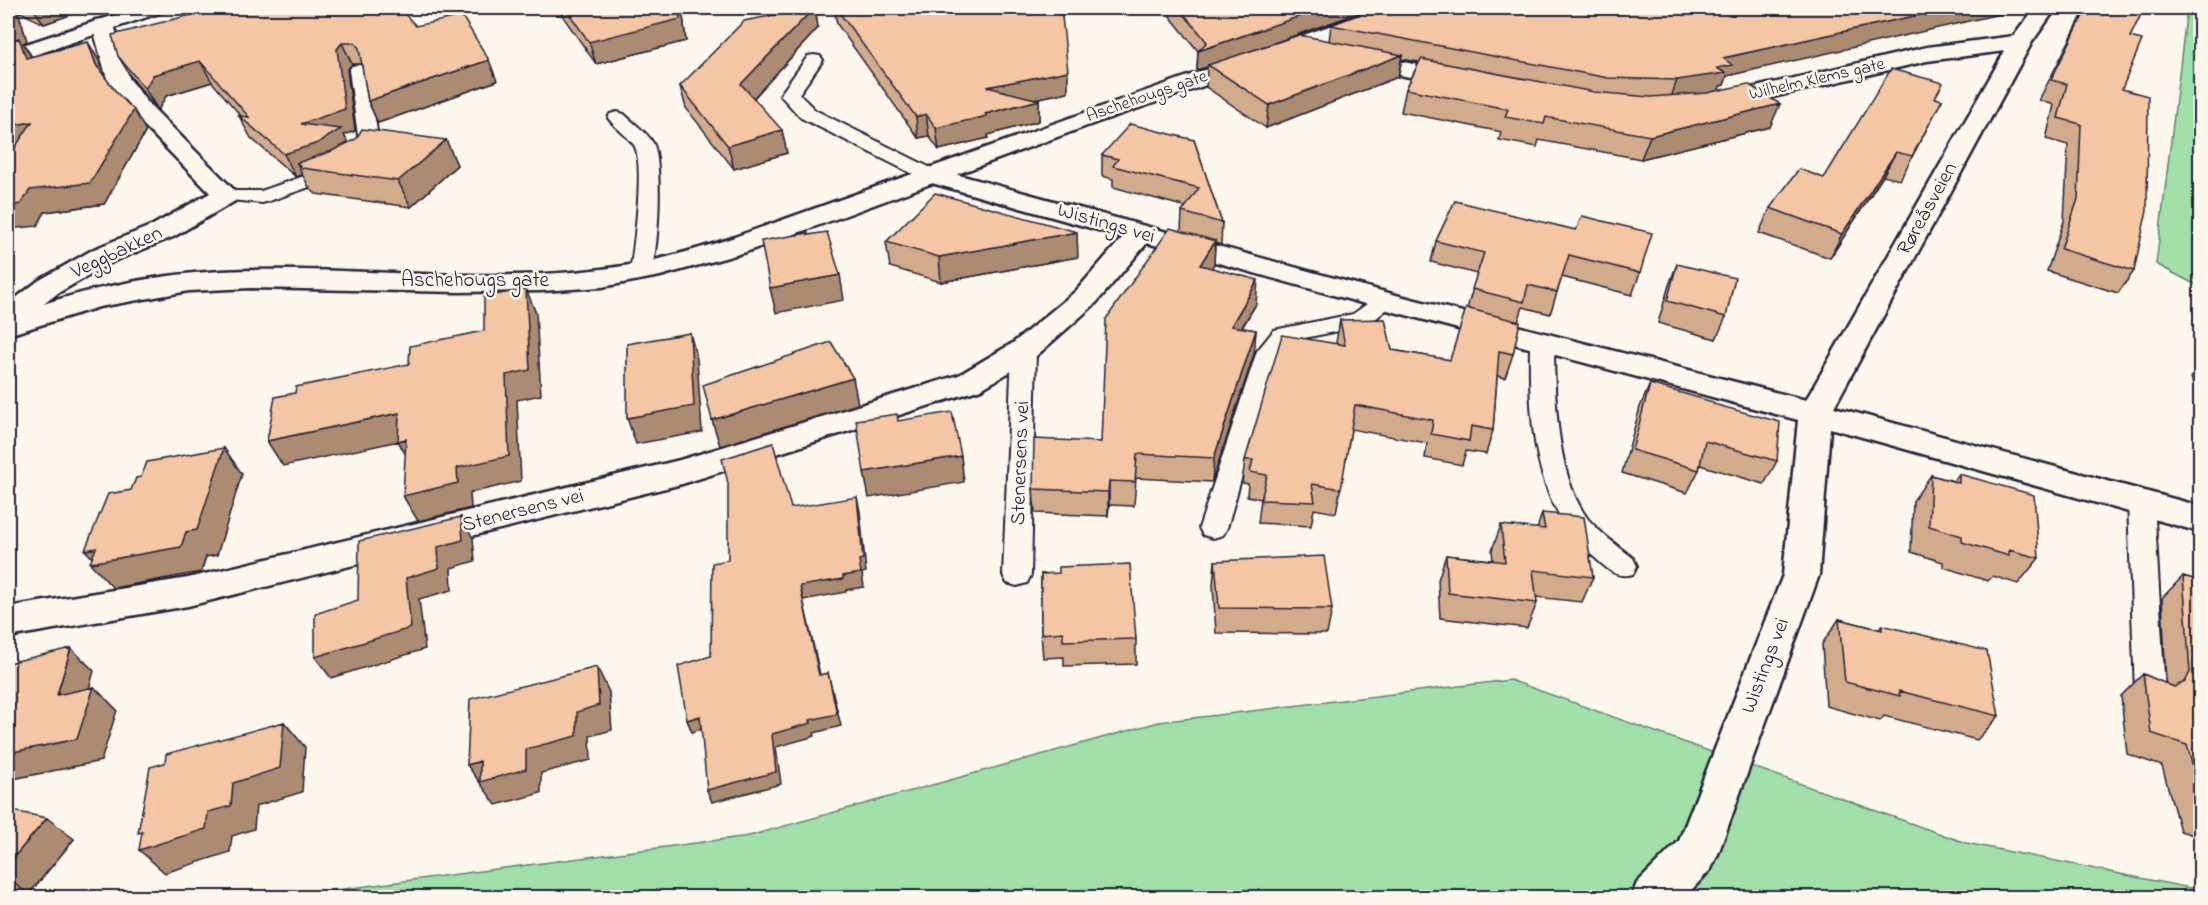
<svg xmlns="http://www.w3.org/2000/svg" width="2208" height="905" font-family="'Indie Flower',sans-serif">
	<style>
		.green { fill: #a0e0a8; stroke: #618172; stroke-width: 1.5 }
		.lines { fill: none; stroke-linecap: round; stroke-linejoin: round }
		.lane-casing { stroke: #22223b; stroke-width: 4 }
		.street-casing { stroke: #22223b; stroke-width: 5 }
		.secondary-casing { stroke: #22223b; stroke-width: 5 }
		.lane { fill: #fbf7ec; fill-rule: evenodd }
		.street { fill: #fbf7ec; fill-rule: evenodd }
		.secondary { fill: #fbf7ec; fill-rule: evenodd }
		.wall { fill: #d2aa8c; stroke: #22223b; stroke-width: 1.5 }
		.shaded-wall { fill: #ab8b72; stroke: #22223b; stroke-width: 1.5 }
		.building { fill: #f4c6a3; stroke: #22223b; stroke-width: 1.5 }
		.labels { text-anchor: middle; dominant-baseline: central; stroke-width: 5; stroke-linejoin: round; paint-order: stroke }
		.far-street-label { font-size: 18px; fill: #22223b; stroke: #fbf7ec }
		.street-label { font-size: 21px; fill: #22223b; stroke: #fbf7ec }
	</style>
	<rect width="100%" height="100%" fill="#fbf7ec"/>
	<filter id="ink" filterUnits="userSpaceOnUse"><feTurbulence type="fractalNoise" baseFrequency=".0167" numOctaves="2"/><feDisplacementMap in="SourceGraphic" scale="12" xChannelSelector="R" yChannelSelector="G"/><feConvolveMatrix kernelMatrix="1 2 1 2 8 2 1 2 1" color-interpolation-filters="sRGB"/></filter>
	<g filter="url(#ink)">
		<!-- green -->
		<path class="green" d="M2187,8H2200V287L2156,264Z
			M1510,680L1966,843L2200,890V898H275L749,836L1159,722Z"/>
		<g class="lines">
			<!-- lane casing -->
			<g class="lane-casing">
				<path id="lane" d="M814,55L820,56L823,60L799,94L815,110L937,171L940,175L937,179H923L801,118L780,95L808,56Z
					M358,65L364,66L367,70L379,143L367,162L344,175L269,201L262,203L219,199L216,195L219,191H261L330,167L353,154L359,143L349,70L352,66Z
					M617,112L624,114C633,123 647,132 653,143C663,160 659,260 649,276L641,278L633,276L630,271C634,249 645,161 634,145C627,135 615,128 608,118L610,114Z
					M1386,294L1394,296L1397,301L1368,325L1290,341L1276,358L1227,528L1223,535L1213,538L1203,535L1199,528L1257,351L1274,330L1353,314L1378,296Z
					M1542,334L1550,336L1554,341C1554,392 1556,477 1588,519C1601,534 1618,546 1633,558L1637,566L1633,574C1615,579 1607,568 1594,557C1531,503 1529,418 1530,341L1534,336Z
					M1024,342L1032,345L1036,350L1031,575L1027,583L1017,586L1007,583L1003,575L1012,350L1016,345Z
					M2141,492L2150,495L2154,502L2165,693L2161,702L2150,706L2139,702L2135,693L2128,502L2132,495Z"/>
			</g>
			<!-- street casing -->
			<g class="street-casing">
				<path id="street" d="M2035,8H2056L2032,42L1834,407L2200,506V532L1830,428L1819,575L1718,854L1711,869L1684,898H1631L1637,883L1679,841L1783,575L1798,420L1376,307L1147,243L1096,303L1035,357L981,389L682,484L188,606L8,637V607L188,578L680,460L959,375L1013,343L1076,291L1123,237L921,180L917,175L921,170L930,167L1396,295L1806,400L2005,51L1927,61L1717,110L1709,108L1705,103L1709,98L1927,47L2014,36Z
					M103,19L111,20L114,25L129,78L147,102L239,195L235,201L173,237L114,261L58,293L36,310L35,321L30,328L20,330L10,328L8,307L12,301L38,281L94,249L153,225L210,193L131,112L110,84L107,79L92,25L95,20Z
					M1357,53L1460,73L1468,75L1472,80L1468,85L1460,87L1349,65L1346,60L1349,55Z"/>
			</g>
			<!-- secondary casing -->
			<g class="secondary-casing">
				<path id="secondary" d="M136,8H166L162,12L8,64V50Z
					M1380,8H1409L1405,12L1303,52L1098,122L746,252L660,276L602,287L541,291L458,292L251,288L189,291L99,307L8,335V316C76,291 148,275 221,271C348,265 476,285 602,269C645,264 686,253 726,240Z"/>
			</g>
			<!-- lane -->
			<use href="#lane" class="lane"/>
			<!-- street -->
			<use href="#street" class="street"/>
			<!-- secondary -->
			<use href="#secondary" class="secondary"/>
		</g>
		<!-- wall -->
		<path class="wall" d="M8,8H90L44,24L18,11L27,41L23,43L32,57L100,62L106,79L146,131L104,204L45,212L37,226L14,149Z
			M557,8H682L686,41L596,64Z
			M814,8H815L818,28L754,98L787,153L734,169L686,108L680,86Z
			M834,8H1061L1068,92L1035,99L1039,100V121L988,135V138L939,150L929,136L918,138L837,24Z
			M1168,8H1361V12L1275,43L1329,41L1331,25L1381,9L1727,76L1724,85L1720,86L1718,91L1770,127L1641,159L1539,140L1537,147L1499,140L1501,132L1497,131L1401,112L1406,89L1419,62L1402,59L1398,77L1266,128L1206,87L1207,67L1197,70L1198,51L1169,15V9Z
			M2086,8H2144L2130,37L2122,89L2134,271L2118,293L2047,271L2064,221L2068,145L2046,139L2054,105L2039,100Z
			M416,26L497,81L378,123L368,101L362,64H352L347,70L355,131L344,135L348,143L446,140L457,165L411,207L316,194L310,189L302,174L296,177L251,138L239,116H241L212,82L166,96L158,110L131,77L118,56Z
			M1935,98L1942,100L1900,180L1883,176L1830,258L1759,233L1770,208L1824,178Z
			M1194,140L1222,223L1221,245L1215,243L1214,264L1211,268L1256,304L1242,328L1256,330L1254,354L1212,482L1136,478L1134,506L1109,505L1108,516L1035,513L1033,489L1101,442L1181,231L1182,212L1186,207L1113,187V179L1102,176V155Z
			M1455,201L1640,273L1632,295L1562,277L1550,314L1523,307L1518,322L1513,354L1505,378L1497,376L1493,430L1486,454L1466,451L1462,465L1425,458L1427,443L1351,429L1336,513L1314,509L1311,526L1258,523L1261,499L1247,496L1248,484L1242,483L1245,460L1336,343L1340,320L1392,350L1450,360L1467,309L1477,274L1431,262L1436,241Z
			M886,242L1078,257L941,282L890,267Z
			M1677,264L1726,317L1716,339L1658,323L1669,285Z
			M2200,366V403L2191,378Z
			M1650,384L1713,404L1777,461L1764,484L1700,465L1699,470L1687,493L1622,473L1640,407Z
			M1959,474L2039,558L2018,584L1993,576L1988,581L1943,567V562L1911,552L1913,501L1931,475L1954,481Z
			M1542,513L1593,577L1582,602L1536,597L1537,603L1527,628L1440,618L1438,580L1446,555L1493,560L1492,550L1501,525L1537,529Z
			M1215,561L1332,609L1327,634L1216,633L1213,586Z
			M1041,574L1136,639V664L1064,666V657L1043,658L1041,634Z
			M2183,576L2200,581V837L2180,831L2162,766L2127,754L2121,696L2143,674L2166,684L2162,598Z
			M1839,619L1879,629L1882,625L1999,716L1977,740L1884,716L1880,721L1826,706L1822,644Z
			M8,810L74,839L29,894L8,891Z"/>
		<!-- shaded-wall -->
		<path class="shaded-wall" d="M10,8H15L18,11L27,41L23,43L32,58L39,78L8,48V24Z
			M33,8H90L44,24Z
			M679,8H682L686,41L596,64L589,42Z
			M814,8H815L818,28L746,106L741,84Z
			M1324,8H1361V12L1209,66L1208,65L1207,67L1197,70L1198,51Z
			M1950,8H2026L1727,76L1724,85L1720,86L1718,93L1670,100L1677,80L1723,58Z
			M88,42L100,62L108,85L96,65Z
			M342,43L352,64L347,70L355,131L344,135L352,151L297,163L302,174L296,177L284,154L301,124L337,49Z
			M1402,55L1398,77L1266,128L1269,105Z
			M489,60L497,81L378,123L368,101Z
			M200,61L212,82L166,96L158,110L145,89L153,75Z
			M1068,71V92L989,108L987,87Z
			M1039,100V121L988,135V138L939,150L936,128L985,114Z
			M1780,104L1770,127L1641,159L1650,136Z
			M134,110L146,131L104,204L45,212L37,226L8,229V206L30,190Z
			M926,114L929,136L918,138L916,117Z
			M32,122L46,142L8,150V126Z
			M782,130L787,153L734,169L728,146Z
			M446,140L457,165L411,207L398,181Z
			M1896,152L1883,176L1830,258L1842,234Z
			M1077,232L1078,257L941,282L939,257Z
			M1215,241L1214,264L1199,288L1200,265Z
			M840,275L844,300L776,313L770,288Z
			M1258,280L1256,304L1228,350L1231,326Z
			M526,289L536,313L541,395L517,400L521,481L470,493L471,508L418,521L403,496L457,468L506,375Z
			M1256,330L1254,354L1212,482L1214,458Z
			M690,333L697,359L702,432L636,444L627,418Z
			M853,378L858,404L720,446L712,420Z
			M399,413L413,438L283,466L267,441Z
			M406,439L412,466L398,441Z
			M224,448L242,474L217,555L206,557L201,572L113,588L90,563L96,562L85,550L186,532Z
			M961,456L964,482L869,498L864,472Z
			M1109,481V505L1108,516V492Z
			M857,497L860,511L866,572L862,573L864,587L846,590V592L803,600L823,688L800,586L843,576L859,560Z
			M461,517L473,538L475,561L451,568L452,590L419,599L425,649L331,678L315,657L406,578L438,547Z
			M71,648L94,671L81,718L57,695Z
			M597,667L609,692L612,730L590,736L591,760L541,773V793L496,805L467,765L526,749L577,712Z
			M828,673L841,726L814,733L815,736L776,747L781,784L712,802L707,790L772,734L810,720Z
			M94,687L117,710L101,761L8,780V753Z
			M700,716L705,728L692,732L687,720Z
			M284,722L305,747L302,792L256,806L254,829L232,836L230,852L165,873L139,850L208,812Z
			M47,818L74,839L29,894L8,879V864Z"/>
		<!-- building -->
		<path class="building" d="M8,8H10L14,22L8,24Z
			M218,8H399L416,26L462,16L489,60L368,101L359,48L355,43H342L337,49L345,109L301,124L341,129L318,143L284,154L239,116L249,117L200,61L153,75L145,89L118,56L112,35Z
			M565,8H679L680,19L589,42Z
			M811,8H814L741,84L782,130L728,146L680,86L744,21Z
			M836,8H1061L1068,71L987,87L1039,100L985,114L987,116L936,128L926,114L916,117Z
			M1179,8H1324L1198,51L1207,42Z
			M1376,8H1379L1381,9L1387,8H1950L1723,58L1732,65L1717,68L1725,73L1677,80L1608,78L1331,25Z
			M2087,8H2144L2130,37L2142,40L2122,89L2148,96L2147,210L2134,271L2061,249L2078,199L2081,124L2058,118L2067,84L2051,80Z
			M1299,35L1402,55L1269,105L1208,65Z
			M19,38L26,58L88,42L96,65L117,93L134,110L90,183L30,190L21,204L8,206V158L32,122L8,126V42Z
			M1421,59L1594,92L1650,97L1707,93L1748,84L1780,104L1650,136L1546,117L1544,124L1505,117L1508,109L1502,108L1406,89Z
			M1891,69L1943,83L1935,98L1942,100L1912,156L1896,152L1842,234L1770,208L1799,169L1824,178Z
			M1130,124L1194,140L1222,223L1182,212L1199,188L1113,166L1118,159L1102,155Z
			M362,129L446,140L398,181L302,168L297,163L332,151L356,139Z
			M935,193L1077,232L939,257L886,242Z
			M1455,201L1576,230L1582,216L1652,233L1640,273L1569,255L1557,292L1528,285L1524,302L1472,289L1484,253L1436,241Z
			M1170,228L1215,241L1200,265L1258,280L1231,326L1256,330L1214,458L1137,454L1135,482L1109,481L1108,492L1033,489L1034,439L1101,442L1106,319Z
			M827,232L840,275L770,288L761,241L808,233V235Z
			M1677,264L1735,278L1726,317L1667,301Z
			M526,289L530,370L506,375L509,456L457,468L458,483L403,496L406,439L398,441L399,413L267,441L275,397L295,393L296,387L409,364L410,346L484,331V297Z
			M1466,308L1520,322L1513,354L1499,351L1493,430L1471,426L1469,441L1431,434L1433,420L1355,405L1341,489L1312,484L1315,502L1261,500L1267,475L1250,472L1253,460H1245L1282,335L1345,345L1340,320L1385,319L1392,350L1450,360Z
			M690,333L694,406L627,418V344Z
			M831,342L853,378L712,420L703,385Z
			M1650,384L1713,402V404L1780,422L1777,461L1705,441L1699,470L1632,450Z
			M952,412L961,456L864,472L856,420L897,414L898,421Z
			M773,443L791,508L857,497L863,559L859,560L861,573L843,576V579L800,586L819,675L828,673L837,714L810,720L811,723L772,734L776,772L707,790L700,716L687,720L678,666L711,656L712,563L728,560V483L722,459Z
			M224,448L197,530L186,532L181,547L90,563L96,548L85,550L108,494L131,490L136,478L141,477L147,462Z
			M1959,474L2034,495L2039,558L2009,550V556L1962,542V536L1929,526L1931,475L1959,483Z
			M1542,513L1584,517L1593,577L1533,570L1537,603L1448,593L1446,555L1505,562L1501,525L1545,529Z
			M461,517L463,540L438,547L439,568L406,578L411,628L315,657V614L358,600L359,541Z
			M1324,556L1332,609L1219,608L1215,561Z
			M1130,564L1136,639L1063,641V632L1041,634V574L1059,573V567Z
			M2183,576L2200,581V792L2187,745L2151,733L2143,674L2174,687L2185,682L2190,672Z
			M1839,619L1882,630V625L1987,651L1999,716L1899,691L1900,696L1845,682Z
			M71,648L57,695L94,687L77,739L8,753V663Z
			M597,667L599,705L577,712V736L526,749V769L480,782V761L467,765L470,699Z
			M284,722L280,768L233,783L231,806L208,812L206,829L139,850L142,832L138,833L150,767L165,763L166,754Z
			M8,810L47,818L8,864Z"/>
	</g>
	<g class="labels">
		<!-- far-street labels -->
		<g class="far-street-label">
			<text transform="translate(1817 80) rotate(-13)">Wilhelm Klems gate</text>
			<text transform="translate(1147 97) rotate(-19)">Aschehougs gate</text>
		</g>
		<!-- street labels -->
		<g class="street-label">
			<text transform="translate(1928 209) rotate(-61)">Røreåsveien</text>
			<text transform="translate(1106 224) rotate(16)">Wistings vei</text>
			<text transform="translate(117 253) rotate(-25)">Veggbakken</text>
			<text x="475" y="281">Aschehougs gate</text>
			<text transform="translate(1021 463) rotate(-88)">Stenersens vei</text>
			<text transform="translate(523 511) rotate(-14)">Stenersens vei</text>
			<text transform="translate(1766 666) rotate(-69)">Wistings vei</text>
		</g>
	</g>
	<!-- margin -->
	<rect width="2208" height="905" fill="none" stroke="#fbf7ec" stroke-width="30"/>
	<rect x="15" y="15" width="2178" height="875" fill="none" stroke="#22223b" stroke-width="2" filter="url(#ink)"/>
</svg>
